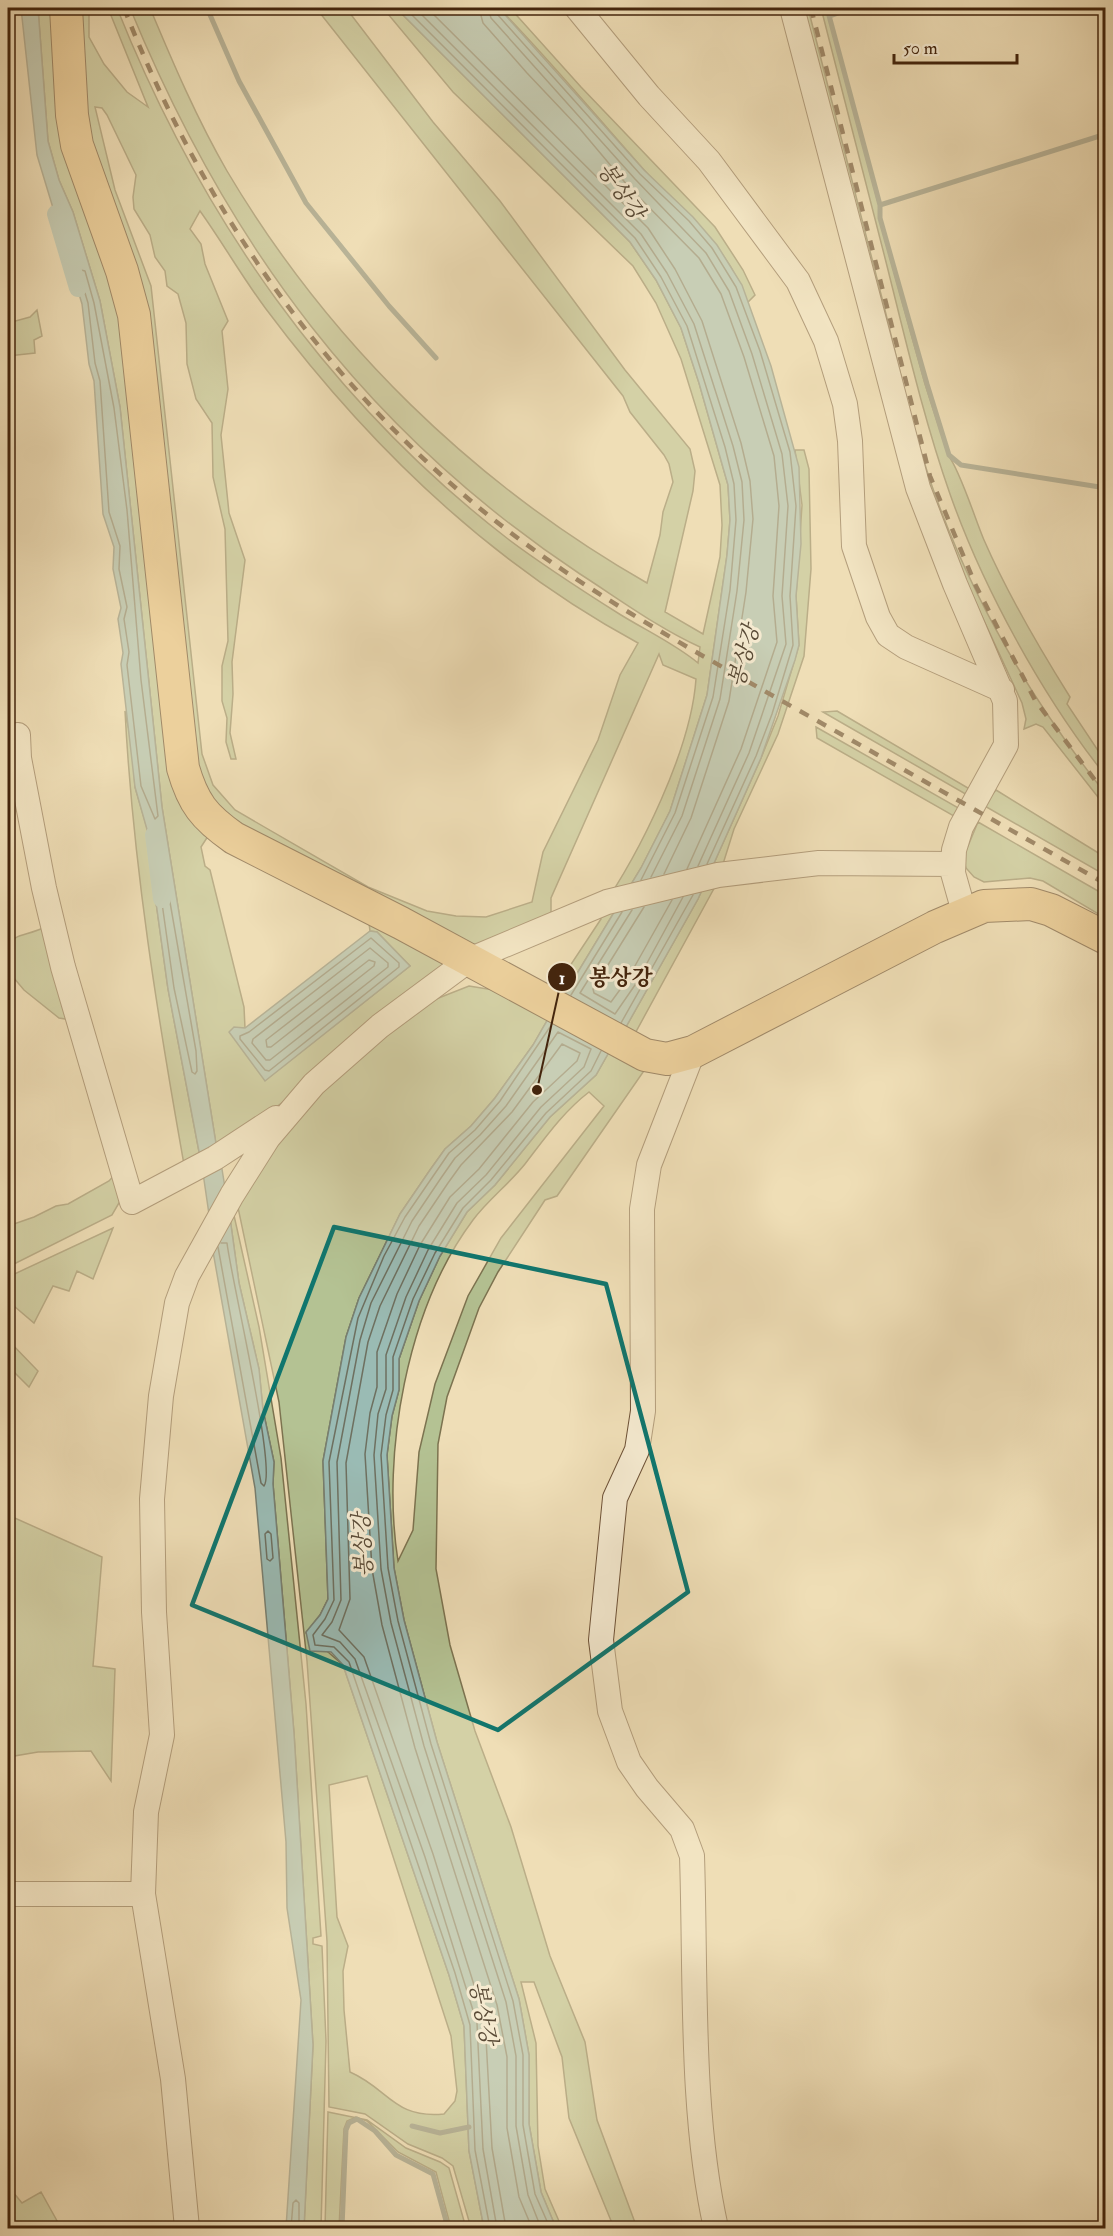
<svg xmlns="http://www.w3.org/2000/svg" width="1113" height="2236" font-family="'IM FELL Double Pica','Noto Serif KR',serif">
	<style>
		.green { fill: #b4c293; stroke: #7c7350; stroke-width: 1.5; fill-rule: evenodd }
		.water { fill: #9abbb4; stroke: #777f71; stroke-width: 1.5 }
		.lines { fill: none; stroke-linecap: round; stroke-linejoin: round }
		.shore { stroke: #6e7060; stroke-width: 1.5 }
		.stream { stroke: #777f71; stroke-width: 5 }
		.canal { stroke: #9abbb4; stroke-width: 18 }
		.minor-casing { stroke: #6e5237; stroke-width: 26 }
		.major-casing { stroke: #43240c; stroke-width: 34 }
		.minor { stroke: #f5ead0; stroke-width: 24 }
		.major { stroke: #e8bf7c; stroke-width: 32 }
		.rail { stroke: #43240c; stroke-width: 4.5; stroke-dasharray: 10 10; stroke-linecap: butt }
		.marked { fill: none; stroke: #0f766e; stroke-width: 4.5; stroke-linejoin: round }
		.labels { text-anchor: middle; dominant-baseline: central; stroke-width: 6; stroke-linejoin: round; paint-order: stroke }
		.water-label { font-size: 22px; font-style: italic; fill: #594a36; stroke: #f5ead0 }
		.leader { fill: none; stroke: #43240c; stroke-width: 2 }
		.callout-dot { fill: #43240c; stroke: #f5ead0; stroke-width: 2 }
		.mark-label { font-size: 18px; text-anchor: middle; font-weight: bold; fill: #fff }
		.callout-label { font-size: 22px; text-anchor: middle; font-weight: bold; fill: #43240c; stroke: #f5ead0; stroke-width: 6; stroke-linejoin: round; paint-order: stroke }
	</style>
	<rect width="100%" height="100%" fill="#efdeb7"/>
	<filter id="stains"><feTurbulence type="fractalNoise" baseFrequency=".00333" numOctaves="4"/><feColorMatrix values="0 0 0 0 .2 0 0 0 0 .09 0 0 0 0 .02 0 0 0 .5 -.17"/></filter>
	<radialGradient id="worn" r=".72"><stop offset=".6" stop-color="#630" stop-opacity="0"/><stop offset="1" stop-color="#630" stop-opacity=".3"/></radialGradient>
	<!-- green -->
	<path class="green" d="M38,8H56L115,269L186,801L446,960L442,969L294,1094L217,1150L162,807L120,407L100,301L73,212L59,180L48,141ZM210,833L369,923L370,931L377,932L410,966L265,1080L239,1029L245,1028L244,1007L210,870L205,866L201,847Z
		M79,8H89V37L104,64L127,92L148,107L108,8H117C200,216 329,401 508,539C544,566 583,591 621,615C647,631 675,644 698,663L700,647C658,628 619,599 580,574C366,432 227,244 130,8H150C173,63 197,119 227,171C329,343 474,484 647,583L660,535L663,512L673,482L669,464L664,455L630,412L623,396L316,8H346L433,122L500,201L625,370L690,449L695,471L693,491L665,612L703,634L720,557L722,525L720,485L681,359L656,303L633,266L453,92L383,8H396L630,242L656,280L681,328L699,383L728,485L730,520L727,555L707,695L670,811L641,868L561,1000L550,996L601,919L599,912C640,853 691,750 696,679L663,665L659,654L551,898V916L474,952L231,826L199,783L89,137ZM95,107L102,108L107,115L136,175L133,197L134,209L150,235L155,257L165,271L167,286L178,294L186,323L187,364L196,399L212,423L213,477L225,529L228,641L222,666V701L227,718L226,742L231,759H236L230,733L233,694L232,662L245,560L229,513L221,435L228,389L222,331L228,321L205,264L201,244L190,229L200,211C223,243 242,277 266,309C367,444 490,563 638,643L620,675L598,740L543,852L532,902L486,917L456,916L427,911L368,887L235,810L213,785L202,754L151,286L115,190Z
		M499,8H510L581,87L715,227L743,270L755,295L747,303C730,246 683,214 645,171C597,117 550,60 499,8Z
		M800,8H808C833,107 859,207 884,306C899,367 912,427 932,486C971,598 1032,701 1105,793V806L1043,727L1036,724L1024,729L1026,719L1022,703L938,521Z
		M821,8H826L879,206V218L925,384L948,455C960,470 975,519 984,540C1008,595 1038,646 1070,697L1067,704L1105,761V775C1043,697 983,588 950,494C923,417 905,337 885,258C864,174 842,91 821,8Z
		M37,310L42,336L34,340L35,353L8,356V323L30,317Z
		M795,450H804L809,469L811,569L804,656L778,734L734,829L717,883L632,1039L622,1034L698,899L761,758L778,716L799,645L796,596L802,505Z
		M125,711L132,744L135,787L160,872L155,895L168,989L201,1162L185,1170C158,1019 133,865 125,711Z
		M837,711L973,791L969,796L823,712Z
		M816,727L962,810L959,819L817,738Z
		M996,790L1105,857V875L983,805Z
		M978,822L1105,895V918L1043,881L1030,878L984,882L974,877L966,868L963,858Z
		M48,926L72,1020L59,1018L24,990L8,971C7,928 13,942 48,926Z
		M469,986L500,991L552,1012L533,1045L495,1098L471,1126L445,1149L430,1170L400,1214L359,1298L346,1337L323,1461L328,1599L320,1615L306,1633L343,1665L449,1975L464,2026L469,2151L484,2228H471L453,2166L442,2158L408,2144L365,2114L329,2107L327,1941L307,1661L279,1402L236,1198L300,1112L348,1063L431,1001ZM367,1776L451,2036L457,2091L455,2101L444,2114C394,2119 389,2089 350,2072L344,2010L343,1971L348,1946L337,1917L329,1785Z
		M613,1045L648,1065L557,1196L545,1200L498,1272L479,1308L447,1397L438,1444L436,1569L450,1645L475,1731L511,1827L550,1956L585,2042L597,2120L637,2228H614L569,2118L562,2057L534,1982H521L536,2043L538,2146L545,2189L562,2228H556L541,2192L529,2124V2055L519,1999L437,1742L404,1620L394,1568L387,1455L392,1416L399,1390V1359L419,1301L440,1256L467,1212L495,1185L550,1117L596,1075ZM589,1092L604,1106L501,1238L468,1296L435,1384L419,1452L413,1530L398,1561C381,1454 407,1308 473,1220C488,1200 509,1184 525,1164C545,1138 563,1112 589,1092Z
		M118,1171L123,1196L112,1215L8,1267V1226L34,1217L56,1206L68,1204L109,1181Z
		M233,1211L259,1327L281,1458L306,1704L321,1936L313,1938V1944L322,1946L326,2041L321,2228H304L313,2045L294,1733L273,1484L274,1462L263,1410L259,1369L239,1283L230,1218Z
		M113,1228L93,1279L77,1271L69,1291L53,1286L34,1323L8,1301V1277Z
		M8,1340L38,1371L29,1387L8,1366Z
		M8,1515L102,1557L93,1666L115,1669L111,1781L91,1751L38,1752L8,1757Z
		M328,2112L367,2120L406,2148L440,2162L449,2168L466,2228H451L436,2172L398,2152L367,2121L356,2117L347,2121L344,2129L339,2228H325Z
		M8,2186L22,2203L41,2192L61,2228H8Z"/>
	<!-- water -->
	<path class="water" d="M21,8H38L48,141L59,180L73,212L100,301L120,407L162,807L217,1150L201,1162L168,989L155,895L159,872L135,787L121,664L123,653L118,619L121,608L113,569L114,547L103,514L94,381L89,364L82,304L37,155Z
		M396,8H499L644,170L693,217L717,245L742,285L771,366L799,467L801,544L796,596L799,645L795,660L761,758L698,899L622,1034L561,1000L641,868L670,811L707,695L727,555L730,520L728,485L699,383L681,328L656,280L630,242Z
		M370,931L377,932L410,966L265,1081L229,1032L234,1027L245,1028Z
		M552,1012L613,1045L596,1075L550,1117L495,1185L467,1212L440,1256L419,1301L399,1359V1390L392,1416L387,1455L394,1568L404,1620L437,1742L519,1999L529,2055V2124L541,2192L556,2228H484L469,2151L464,2026L449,1975L343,1665L331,1652L310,1651L306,1632L320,1615L328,1599L323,1461L346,1337L359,1298L400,1214L430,1170L445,1149L471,1126L495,1098L533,1045Z
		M221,1163L227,1200L210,1221L203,1173Z
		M230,1218L239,1283L259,1369L263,1410L274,1462L273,1484L294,1733L313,2045L304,2228H286L301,2000L287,1908L286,1842L255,1488L212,1246Z"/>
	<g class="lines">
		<!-- shore -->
		<path class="shore" d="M405,8L635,238L661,277L687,326L725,447L734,484L736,520L730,590L713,697L675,813L641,880
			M415,8L641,234L667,273L694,324L733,446L742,482L744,520L737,591L720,699L682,816L651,877
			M427,8L648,228L675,269L702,321L741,443L750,481L753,519L746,592L729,701L691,818L664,874
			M479,8L483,23L527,73L580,129L628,186L699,258L721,294L744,357L774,456L779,506L773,596L777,642L741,749L687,869
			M488,8L491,18L635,179L706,253L729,291L752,354L782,454L788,506L782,596L786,644L749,753L698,866
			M495,8L497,14L640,174L689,221L712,248L736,287L760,351L790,452L796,506L790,596L793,645L772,714L756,756L707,864
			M81,270L85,271L94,303L114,408L127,510L141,680L158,816L155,819L141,786L127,665L129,652L124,619L127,607L119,569L120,546L109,512L100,381L95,363L88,303L79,273Z
			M167,885L196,1051L197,1071L195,1074L192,1072L174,988L161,896L164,886Z
			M644,907L593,989L594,993L611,1002L627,980L672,900
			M632,910L580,993L615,1014L635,985L683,897
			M371,938L399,963V967L269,1071L265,1070L240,1039V1036L249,1032Z
			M370,948L388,963V967L270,1060H266L252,1043L253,1039Z
			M369,960L375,962L374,966L271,1047H267L266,1040Z
			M571,995L622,912
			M621,1023L693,895
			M218,1247L261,1483L264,1486C277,1470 231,1278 227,1243H221
			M268,1531L271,1534L273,1558L270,1561L267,1559L265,1534Z
			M291,2228L293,2203L296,2200L299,2203V2228
			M490,2228L475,2150L470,2025L455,1973L349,1662L334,1647L315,1645L313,1635L325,1619L334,1600L329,1462L358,1318L384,1256L405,1217L449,1153L475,1130L500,1101L552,1024
			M497,2228L483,2149L477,2023L425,1857L355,1659L340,1642L322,1635L332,1622L341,1600L337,1462L360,1340L371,1303L412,1221L441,1178L455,1158L480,1135L506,1106L558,1032L591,1049L584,1067L541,1107L486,1175L457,1203L428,1250L406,1297L386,1355V1389L378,1414L374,1455L381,1569L391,1623L424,1746L506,2002L516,2056V2126L528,2195L541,2228
			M506,2228L492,2148L485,2020L433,1854L364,1657L339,1630L350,1599L346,1463L368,1342L380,1306L419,1226L448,1183L461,1165L512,1112L562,1044L580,1053L577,1061L533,1102L479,1169L450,1197L420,1245L397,1294L377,1352V1387L370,1413L365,1454L372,1569L382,1625L415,1748L497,2005L507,2057V2128L519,2197L532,2228
			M550,2228L535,2194L523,2125V2055L513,2001L431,1744L398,1621L388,1568L381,1455L386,1415L393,1390V1357L413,1299L435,1253L463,1208L491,1180L546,1113L591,1071L601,1051"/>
		<!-- stream -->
		<path class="stream" d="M207,8L239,81L306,203L389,306L436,358
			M827,8L880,205V218L927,384L949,455L961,465L1106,488
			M830,16L852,8
			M880,205L1106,134
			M412,2126L440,2133L469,2127
			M342,2228L346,2130L349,2123L357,2119L375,2131L396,2155L433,2174L448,2228"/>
		<!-- canal -->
		<path class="canal" d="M56,214L78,288
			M154,835L162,899"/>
		<!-- minor casing -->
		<g class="minor-casing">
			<path id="minor" d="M577,8L649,96L709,161L798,281L826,341L845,404L850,441L854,546L878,617L888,635L906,647L1002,690
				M792,8L918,488L955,584L1005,701L1006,745L961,827L954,850L953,873L964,912
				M18,735L19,758L44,888L63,967L132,1202L215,1158L276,1118
				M693,1052L649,1165L642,1209L643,1411L637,1450L615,1498L601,1640L610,1711L629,1762L647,1788L682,1829L692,1856C696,1976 690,2112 716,2228
				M8,1894H143
				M187,2228L173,2079L143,1894L146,1812L162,1735L154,1612L152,1499L161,1396L177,1303L187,1276L232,1195L268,1138L314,1084L380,1026L469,960L607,902L718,875L819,863L953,864"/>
		</g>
		<!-- major casing -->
		<g class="major-casing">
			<path id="major" d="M66,8L72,115L77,145L122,271L134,315L183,768C193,803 204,817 234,838L401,923L645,1055L667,1059L693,1052L935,927L984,906L1031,904L1051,910L1106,938"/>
		</g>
		<!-- minor -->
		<use href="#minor" class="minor"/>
		<!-- major -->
		<use href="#major" class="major"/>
		<!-- rail -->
		<path class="rail" d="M124,8C201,205 322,381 488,515C576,586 677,641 775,697C885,759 995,821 1106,884
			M811,8L930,476L976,586L1035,700L1106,795"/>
	</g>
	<!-- marked area -->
	<path d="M0 0H1113V2236H0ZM334,1227L606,1284L688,1592L498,1730L192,1605Z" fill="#efdeb7" fill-opacity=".55" fill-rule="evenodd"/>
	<path class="marked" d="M334,1227L606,1284L688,1592L498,1730L192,1605Z"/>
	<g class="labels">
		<!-- water labels -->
		<g class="water-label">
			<text transform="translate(621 191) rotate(55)">봉상강</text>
			<text transform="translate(744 656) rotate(-75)">봉상강</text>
			<text transform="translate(363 1545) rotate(-93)">봉상강</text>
			<text transform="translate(483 2013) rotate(79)">봉상강</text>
		</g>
	</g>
	<!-- callouts -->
	<path class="leader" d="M537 1090L562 977"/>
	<g class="callout-dot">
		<circle cx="537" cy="1090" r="6"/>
		<circle cx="562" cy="977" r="15"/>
	</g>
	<g class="mark-label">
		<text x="562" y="984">1</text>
	</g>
	<g class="callout-label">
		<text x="621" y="985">봉상강</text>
	</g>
	<!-- margin -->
	<rect width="1113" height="2236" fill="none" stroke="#efdeb7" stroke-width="30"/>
	<rect x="9" y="9" width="1095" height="2218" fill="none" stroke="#43240c" stroke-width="3"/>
	<rect x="15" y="15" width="1083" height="2206" fill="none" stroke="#43240c" stroke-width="1.5"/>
	<!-- scale -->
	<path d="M894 54v9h123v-9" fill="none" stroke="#43240c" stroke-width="3"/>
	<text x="903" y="54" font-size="18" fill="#43240c" stroke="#f5ead0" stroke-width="4.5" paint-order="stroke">50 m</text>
	<rect width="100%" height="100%" filter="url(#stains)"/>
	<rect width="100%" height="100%" fill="url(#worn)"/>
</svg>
